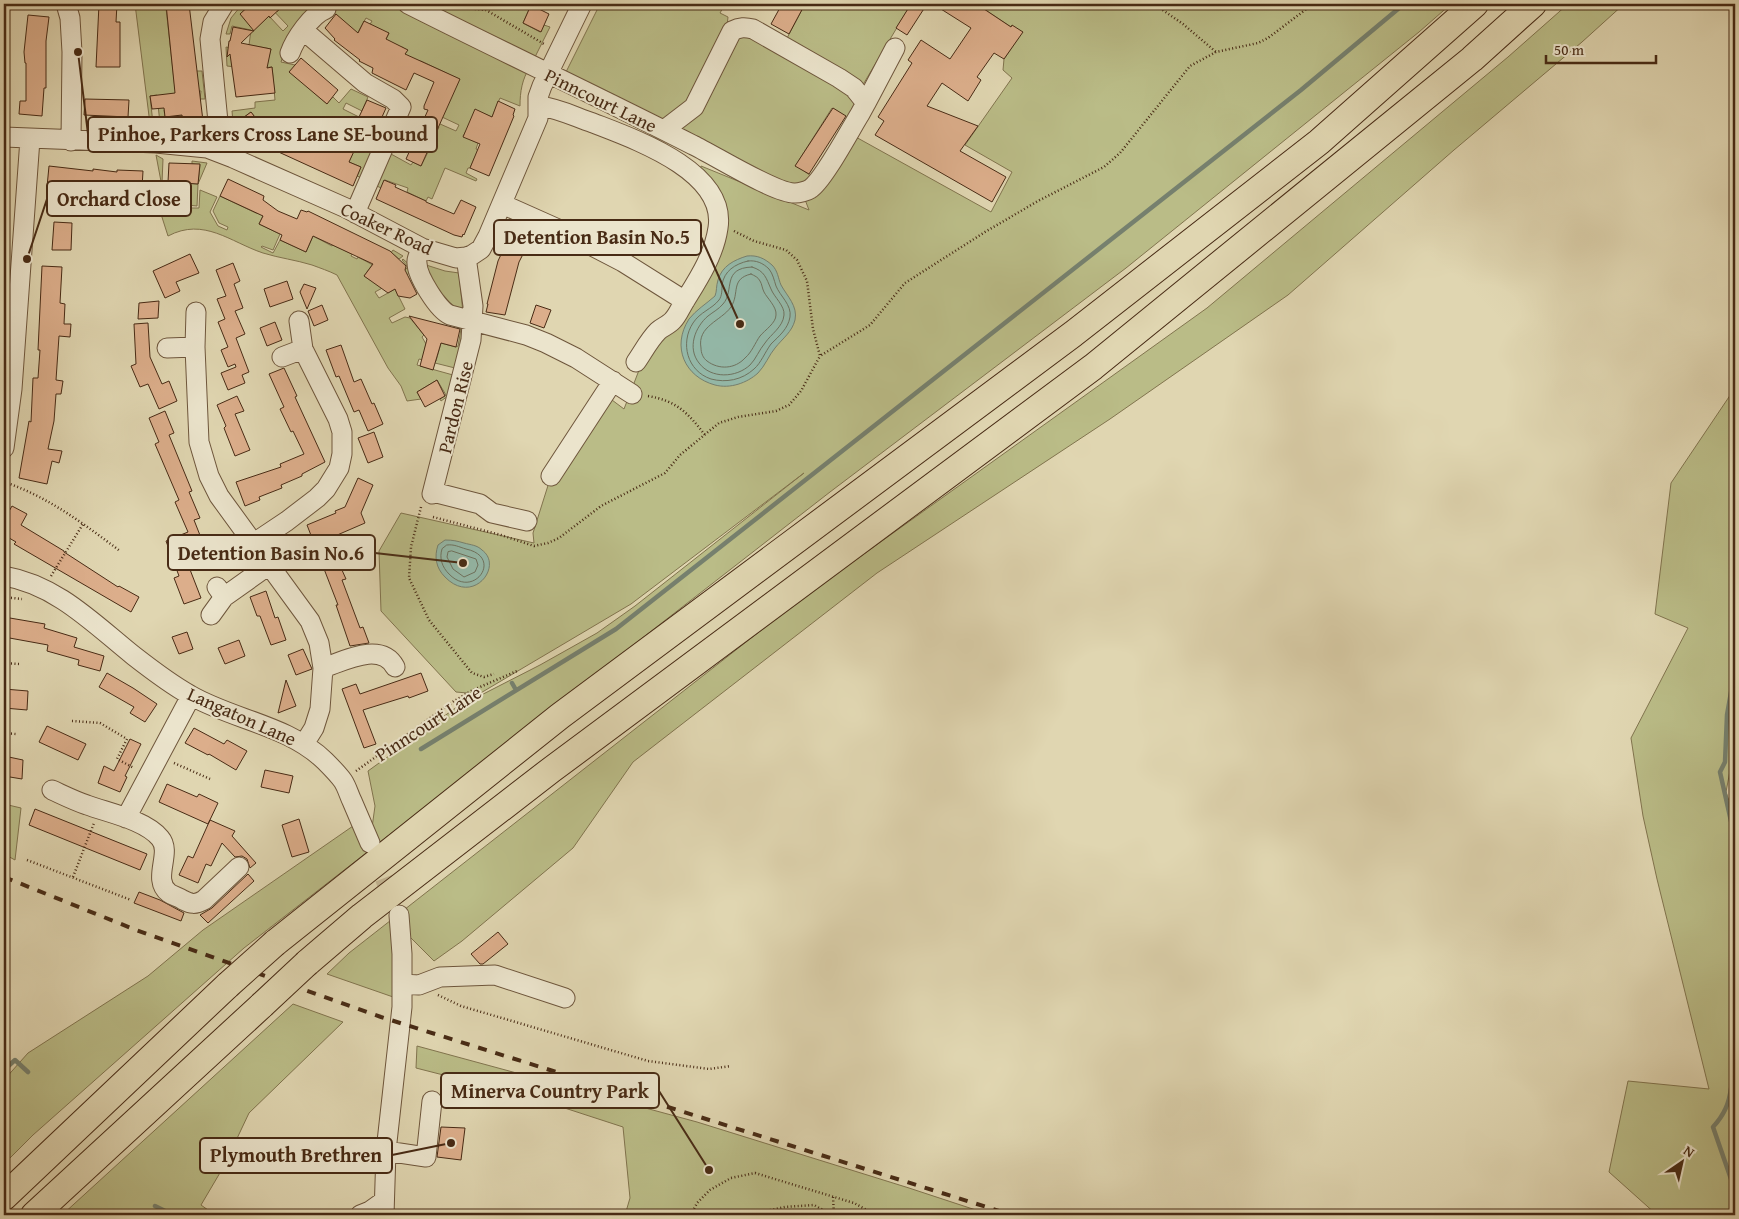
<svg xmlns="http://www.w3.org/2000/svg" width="1739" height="1219" font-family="'Gentium Book Plus',serif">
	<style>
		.green { fill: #babc87; stroke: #81744e }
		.water { fill: #94b9a9; stroke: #76806e }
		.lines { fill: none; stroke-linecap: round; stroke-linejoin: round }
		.shore { stroke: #6e725f; stroke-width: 1 }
		.stream { stroke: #76806e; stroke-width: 4.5 }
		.building { fill: #dcae8b; stroke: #482b15 }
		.minor-tunnel { stroke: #c2b492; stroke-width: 19; stroke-dasharray: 19 9; stroke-linecap: butt }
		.minor-casing { stroke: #6e563c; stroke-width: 21 }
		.highway-casing { stroke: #482b15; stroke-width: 28 }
		.path { stroke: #482b15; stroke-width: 2.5; stroke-dasharray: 1 2.5; stroke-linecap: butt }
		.minor { stroke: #ebe4cc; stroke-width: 19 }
		.highway { stroke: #e0d6b1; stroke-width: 26 }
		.rail { stroke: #482b15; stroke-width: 4; stroke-dasharray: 9 9; stroke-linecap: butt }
		.highway-bridge-casing { stroke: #482b15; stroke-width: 28; stroke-linecap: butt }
		.highway-bridge { stroke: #e0d6b1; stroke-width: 26 }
		.labels { text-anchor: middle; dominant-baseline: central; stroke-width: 4; stroke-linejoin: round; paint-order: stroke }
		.street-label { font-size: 19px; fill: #482b15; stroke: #ebe4cc }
		.leader { fill: none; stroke: #482b15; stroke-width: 2 }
		.callout-dot { fill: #482b15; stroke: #ebe4cc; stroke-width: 2 }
		.callout { fill: #ebe4cc; stroke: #482b15; stroke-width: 2 }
		.callout-label { font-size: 20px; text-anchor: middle; font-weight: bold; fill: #482b15 }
	</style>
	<rect width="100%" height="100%" fill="#e0d6b1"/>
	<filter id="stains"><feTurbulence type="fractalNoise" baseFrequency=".004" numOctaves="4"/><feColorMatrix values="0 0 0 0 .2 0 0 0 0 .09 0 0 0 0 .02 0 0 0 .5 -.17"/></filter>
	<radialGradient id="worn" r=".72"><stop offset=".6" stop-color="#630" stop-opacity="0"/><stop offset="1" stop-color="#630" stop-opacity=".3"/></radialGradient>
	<!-- green -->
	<path class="green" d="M135,4H174V6L166,8L175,89L197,71H202L205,99H200L201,91H199L181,108L164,110L165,117L182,115L184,131L185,132L202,129L201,124H208C208,130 206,134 199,135L161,133L157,95L150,96L154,133L151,132Z
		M238,4H242L246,8L241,14L255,29L269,16L283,31L288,26L268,5L269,4L277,12L285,4H318L286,47L281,62L295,65L310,89L326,103L333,97L339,103L351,89L368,97L362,111L346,103L343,109L363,119L357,133L354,131L351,137L375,148L362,178L357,176L361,167L349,162L356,145L350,143L343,159L328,134L321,149L302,140L300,143L268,126L264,129L266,132L258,148L237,139L244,135L248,140L264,129L251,112L236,123L240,130L234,134L232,111L255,108V102L275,100L272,67L253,69L227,66L226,47L269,56L271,49L249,45L251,30L232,26L230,34H226L231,18L240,7Z
		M341,4H403L530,67C522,79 520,92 520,106L500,98L492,117L475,110L482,138L466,131L463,136L478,143L476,149L478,150L470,168H468L466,173L477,179L476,181L445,168L432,199L428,197L426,201L407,192L408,188L385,180L381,188L377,186L391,154L411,165L413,162L421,166L430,148H432L433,146L431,145L439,127L430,122L431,120L456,131L459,125L442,117L459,79L421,61L400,66L407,50L402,47L379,54L389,33L361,40L372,21L366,18L357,34L333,12Z
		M415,4H528L531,5L523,23L540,32L544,25L550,27L532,63Z
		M600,4H725L720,13L728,17L727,26L688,104L661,126L563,78Z
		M805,4H911L861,88L786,40Z
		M987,4H1451L1419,32L1126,268L830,492L244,948L33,1135L4,1164V1080L28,1053L148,976L203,930L353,826L370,842L375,806L368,771L454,709L540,665L597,633L635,606L804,473L631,604L479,694L456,692L381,611L379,551L401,513L534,543L533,533L551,476L608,397L624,409L641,365L718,227L699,179L701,166L809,210L804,197L854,136L991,212L1012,172L965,145L1012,78L1003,70L1004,59L1022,32L1011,27L984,9Z
		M1568,4H1624L1582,42L1454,150L1288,295L1110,419L877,573L633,762L573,848L462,941L434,961L406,933L396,998L327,974L349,953L801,599L1207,308L1508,57Z
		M742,33L841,85L856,100L848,118L832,108L796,165L811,176L805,185H786L679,130L736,37Z
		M156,155L163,159L162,183L168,184V182L198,184L200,165L192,164V161L207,163L198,184L197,206L187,205V208H199L200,190L217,197L210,212L218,226L227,230L228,227L219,223L213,211L220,196L256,213L264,214L259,224L280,234L273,250L262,246L261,247L273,253L280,240L306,252L313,236L332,246L333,245L352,254L351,256L357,259L358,257L371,264L372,265L364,276L370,280L393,250L403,256L399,259L394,255L381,267L394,281L407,268V266L402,260L403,259L412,267V270L410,273L375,292L379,298L395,289L405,309L389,318L392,323L405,317L410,318L424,335L422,337L426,344L423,357L436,361L441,343L456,347L458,346L461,329L457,328L458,323L463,324L460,348L455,368L419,359L417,365L453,375L448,396L441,401L440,399L446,395L437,380L417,392L421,399L407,401L401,386L388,368L337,275C329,271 320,268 312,265C296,260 279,258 263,253C230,242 204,217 168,236L160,211L163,192Z
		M423,264L445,271L459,273L463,313L451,310Z
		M1735,388V744L1726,792L1735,818V1215H1657L1609,1172L1628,1081L1709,1089L1657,879L1643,816L1631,738L1688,628L1655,614L1671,483Z
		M4,804L21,808L15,860L4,854Z
		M293,1004L343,1022L249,1113L224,1166L201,1205L215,1215H62Z
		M417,1046L697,1122L909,1188L991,1215H625L630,1198L623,1127L537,1099L416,1068Z"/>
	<!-- water -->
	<path class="water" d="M747,256C757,255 764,258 772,265C778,271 778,278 781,285C787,296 798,306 795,320C792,332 783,338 775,348C769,355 765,366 758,373C747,383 730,389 715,385C685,377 671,347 689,319C696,310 706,304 715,296C717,291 716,286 718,280C722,266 734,260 747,256Z
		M445,540C453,540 457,541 464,543C471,545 477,545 482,550C504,566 473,606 445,577C436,568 434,557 438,545Z"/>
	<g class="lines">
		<!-- shore -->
		<path class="shore" d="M748,261C756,260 763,263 769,269C773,274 774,280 776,286C780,296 792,305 790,317C788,329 779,336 771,344C765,352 761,363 754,369C742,380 726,383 711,379C687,371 680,343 693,323C700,312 712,309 719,300C722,296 722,290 722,285C724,271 735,264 748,261Z
			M752,267C765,271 766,278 771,289C774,297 785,306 784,315C783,327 771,334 765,343C759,350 756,359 750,365C736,378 711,379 699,363C687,348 695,327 708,316C713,312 719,309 723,304C735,291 721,268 752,267Z
			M751,274C755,276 758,277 760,281C762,284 762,288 764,292C767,298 777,307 776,315C776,323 765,330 760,336C755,343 752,352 745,358C735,369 719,370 707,361C703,358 701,353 701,348C697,326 721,321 731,307C740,293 730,279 751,274Z
			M447,545C454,544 459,547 466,549C504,557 474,600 449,574C442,567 439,558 442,549Z
			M452,551L476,559L478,565L475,572L464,577L453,569L447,557L448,552Z"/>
		<!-- stream -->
		<path class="stream" d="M1735,670L1727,715L1725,762L1720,772L1735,839
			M512,683L516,690
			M421,749L616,629L1301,90L1404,4
			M4,1070L15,1060L28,1072
			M1735,1084L1731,1088C1729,1104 1724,1115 1713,1127L1731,1179L1735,1200
			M155,1206L173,1215"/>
	</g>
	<!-- building -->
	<path class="building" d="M99,4H117L116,22H120V67H96Z
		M166,4H189L203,121H201L202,129L184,131L182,115L165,117L164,108L152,109L150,96L175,93Z
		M251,4H285L270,18L269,16L241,43L271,49L267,68L272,67L275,93L236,97L230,54L227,57L229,41H230L233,27L254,31L240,14Z
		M782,4H805L789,34L771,24Z
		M911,4H927L907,35L896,28Z
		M933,4H987L984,9L1011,27L1012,25L1023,32L1004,59L994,53L977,77L981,80L968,101L942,83L927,106L978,126L960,151L1006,177L992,202L875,135L884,121L878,117L912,63L908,60L921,40L950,59L971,28Z
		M531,5L549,14L541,32L523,23Z
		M336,14L358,33L364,21L389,33L386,39L408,50L405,54L460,79L421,166L406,159L428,110L424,109V106L434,82L414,73L406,90L372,73L373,68L359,61L360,60L334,40L335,39L325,28Z
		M28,15L49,17L46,41V88H44L42,116L19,114L20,101H26V63H25L24,52Z
		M301,58L338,90L327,104L289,72Z
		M85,99L129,100L128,117L84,115Z
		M367,100L386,108L378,126L380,127L374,140L357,133L363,119L359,117Z
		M498,101L515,109L513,115L514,116L489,176L470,168L480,144L463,137L475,109L492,117Z
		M833,108L846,116L809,174L795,166Z
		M251,112L264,129L248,141L236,123Z
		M280,133L306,145L307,143L321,149L328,133L356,147L349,162L361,167L353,186L272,149Z
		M169,163L200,164L198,184L168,182Z
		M49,166L93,171V169L117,172V170L143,171L142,188L114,187V189L87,186L86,192L47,187Z
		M228,179L264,196L263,200L278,211L297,219L301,210L307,212L308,211L390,251L406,266L405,270L417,294L410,298L398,296L395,289L388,293L364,276L373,264L313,236L306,252L280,240L282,235L259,224L263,216L220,196Z
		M384,180L396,185L395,187L426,201V202L454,214L461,200L476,207L464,235L463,234L462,237L454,235L376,199Z
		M54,222L72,223L71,250H52Z
		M516,222L535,231L519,262L505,315L486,312L488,304H487L498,261Z
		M190,254L199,273L176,282L180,291L165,298L153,271Z
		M233,263L240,281L234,284L243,308L235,311L245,334L236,338L249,372L242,375L245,383L228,390L221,373L236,367L235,364L228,367L221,350L228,347L218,322L225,319L217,299L226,296L216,270Z
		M42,266L62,267L60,303L65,304L64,324H71L70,337L59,336L56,380L63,381L61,394H56L54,421L48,449L62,451L59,463L52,461L47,484L19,478L29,421L31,422L33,378H38L40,350H38Z
		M287,281L293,299L270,307L264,289Z
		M304,284L316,288L307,309L300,292Z
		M159,301L158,318L138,319L139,303Z
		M322,305L328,320L314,326L308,311Z
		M536,305L551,310L544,328L530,323Z
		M409,316L460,329L456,347L441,343L433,370L420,366L427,339Z
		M275,322L282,340L267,346L260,328Z
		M148,323L150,357L162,384L169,381L177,401L159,409L148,384L140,387L131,366L136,364L134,324Z
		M341,345L354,382L361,379L372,404L374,403L383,424L368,431L359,410L354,412L339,376L336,377L326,350Z
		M284,368L297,396L295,397L325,462L302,474V476L281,485L282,488L259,497L260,500L245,506L236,482L281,467L280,464L304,454L293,431L291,432L280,409L284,407L269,374Z
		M437,380L445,396L425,407L417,392Z
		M237,396L244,411L235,414L250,450L235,456L224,428L226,426L217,405Z
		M165,411L174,433L169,435L192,491L189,492L200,518L194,520L205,548L188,554L192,566L189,567L201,598L184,604L174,578L179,576L166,541L188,532L175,502L179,500L155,444L159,442L149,418Z
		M374,432L383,457L368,463L358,438Z
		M358,478L373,485L361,513L365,523L328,539L346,579L342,580L360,628L363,627L369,643L350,646L336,605H338L307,525L336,513L335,511L345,507Z
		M12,506L27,514L21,525L64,551V552L118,587L119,586L139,597L131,612L14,544L16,542L4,535V520Z
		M266,591L275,618L278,617L286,640L271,645L260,616H257L250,597Z
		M4,617L45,624L44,628L77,638L74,647L104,656L100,671L78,665L79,660L47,651L48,645L4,637Z
		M187,632L193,649L179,654L172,637Z
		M239,640L245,656L225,664L218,648Z
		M303,649L312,669L296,675L288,655Z
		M107,673L133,688L157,704L145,722L130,713L134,707L99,687Z
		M421,673L428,691L409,698L408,696L363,710L376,744L364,748L342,689L356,684L360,694Z
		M286,680L296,706L278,713Z
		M4,689L28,691L27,710L4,708Z
		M47,726L86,744L78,760L39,742Z
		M194,728L224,744L227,740L247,751L236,770L209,754L208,755L185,743Z
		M130,739L141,744L125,776L127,777L120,792L98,783L104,766L114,771Z
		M4,756L23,760L22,779L4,776Z
		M265,770L293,776L289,793L261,787Z
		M167,784L197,797L199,794L218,803L208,824L159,802Z
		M35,809L147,854L140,870L29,825Z
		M299,819L309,852L292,857L282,825Z
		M210,820L235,831L232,836L256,863L250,868L247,859L242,856L235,857L222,843L211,866L206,864L198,883L179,875L188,856L193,858Z
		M248,874L254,881L208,923L200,915L212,908Z
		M139,892L160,900L184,913L181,921L134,903Z
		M498,932L508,944L483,964H480L471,954Z
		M441,1127L465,1128L461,1160L437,1157Z"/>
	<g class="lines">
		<!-- minor-tunnel -->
		<path class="minor-tunnel" d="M374,852L395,905"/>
		<!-- minor casing -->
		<g class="minor-casing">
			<path id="minor" d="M66,4L70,18L72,52L71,141
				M408,4C503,52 599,97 693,145C714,155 776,194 795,193C799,193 807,191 810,189C823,181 850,130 860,114L866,103L854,88L839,78L753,29C745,27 740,27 732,31L694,107L664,130
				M303,30L365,83L393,99L401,107L355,213
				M290,53C295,39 312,14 326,9
				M866,103L895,48
				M539,106C558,108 575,117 593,123C634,139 727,171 718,228C714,256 697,281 683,304C680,309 677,316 673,320C669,325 662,327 658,331C649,340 643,352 636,362
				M4,137L156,143L207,148L233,158L346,208L422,248L456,258L466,257L472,255L481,249L488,236L538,118V97L542,86L582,4
				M221,153L210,39L213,22L224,4
				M502,204L567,233L623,262L685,301
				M422,248C420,252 416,258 417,263C417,276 438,310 450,315L526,335L546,343L576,358L632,394
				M196,312L195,347L199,442L209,476L219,496L310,621L319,643L323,668L320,709L314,728L304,744
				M167,348L195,347
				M282,357L303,349
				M4,448L12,389L30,139
				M551,476L613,381
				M433,492L480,504L492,513L527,521
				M432,494L471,340L473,306L466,257
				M254,543L287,521L317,498L326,489L339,468L342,454V432L338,419L303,349L299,321
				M4,576C57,585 94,624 134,656C152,670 170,684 190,695C233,720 288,725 325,761C331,767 338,774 343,781C347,787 349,795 352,801C358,815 364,829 370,843
				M217,587L224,597L269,565
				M211,615L224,597
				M323,668C344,661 381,641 395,667
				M52,790C63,795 75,801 87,805C109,813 145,820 160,838C173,853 151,879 169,893C173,896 179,897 183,900C191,904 195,905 204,900L239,867
				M126,818L191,696
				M403,984L419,985L440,977L495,975L565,998
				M386,1151L426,1157L432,1101
				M360,1215L370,1211L384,1201
				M384,1215L386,1151L402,1007V954L399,915"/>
		</g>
		<!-- highway casing -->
		<g class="highway-casing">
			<path id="highway" d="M275,943L560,716L1073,334L1319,142L1475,4
				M307,963L362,916L551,770L1093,367L1472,59L1533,4
				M4,1197L228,985
				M34,1215L262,1005"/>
		</g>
		<!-- path -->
		<path class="path" d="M1154,4L1183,24L1216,52
			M1301,4L1307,8
			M454,7L486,10L544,44
			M734,231L754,241L786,250L797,260L807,281L813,329L820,356L870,325L905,283L985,232L1038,201L1104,167L1120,153L1190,66L1216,52L1258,43L1268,38L1313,4
			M648,396C677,401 688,413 705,435
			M4,482C47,496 84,524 120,551
			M421,507L411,547L409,578L429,620L472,673L484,677L494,674
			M433,517L501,535L534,546L548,543L559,538L601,506L665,473L680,455L719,423L738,417L776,411L789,405L801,391L820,356
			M51,576L83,524
			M4,597L22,599
			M4,663L20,664
			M72,721L100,723L127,739L117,759L134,768
			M4,733L16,734
			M174,763L210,779
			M356,771L454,701L473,690L517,671
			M4,802H5
			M27,860L131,900
			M73,877L94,823
			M438,995L461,1006L648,1061L709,1069L731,1066
			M833,1197L834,1215
			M691,1215L697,1203L710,1190L731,1178L755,1173L854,1203L876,1215
			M746,1215L785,1207L814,1205L832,1215"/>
		<!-- minor -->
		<use href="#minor" class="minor"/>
		<!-- highway -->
		<use href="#highway" class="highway"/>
		<!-- rail -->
		<path class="rail" d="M4,877L136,930L381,1017L1012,1215"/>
		<!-- highway-bridge casing -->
		<g class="highway-bridge-casing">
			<path id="highway-bridge" d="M228,985L275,943
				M262,1005L307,963"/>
		</g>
		<!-- highway-bridge -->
		<use href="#highway-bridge" class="highway-bridge"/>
	</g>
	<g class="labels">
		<!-- street labels -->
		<g class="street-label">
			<text transform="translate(601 100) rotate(26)">Pinncourt Lane</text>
			<text transform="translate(387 228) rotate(25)">Coaker Road</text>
			<text transform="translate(455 407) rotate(-76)">Pardon Rise</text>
			<text transform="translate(242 716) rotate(24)">Langaton Lane</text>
			<text transform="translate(428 723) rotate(-33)">Pinncourt Lane</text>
		</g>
	</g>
	<!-- callouts -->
	<path class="leader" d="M78 52L88 134M27 259L47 199M740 324L701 237M463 563L375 553M709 1170L659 1091M451 1143L392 1155"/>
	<g class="callout-dot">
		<circle cx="78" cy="52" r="5"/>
		<circle cx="27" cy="259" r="5"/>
		<circle cx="740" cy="324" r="5"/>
		<circle cx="463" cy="563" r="5"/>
		<circle cx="709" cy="1170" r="5"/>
		<circle cx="451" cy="1143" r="5"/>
	</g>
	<g class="callout">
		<rect x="88" y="117" width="349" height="35" rx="5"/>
		<rect x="47" y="181" width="144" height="35" rx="5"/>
		<rect x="494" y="220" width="207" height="35" rx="5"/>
		<rect x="168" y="535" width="207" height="35" rx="5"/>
		<rect x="441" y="1073" width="218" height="35" rx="5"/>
		<rect x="200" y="1138" width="192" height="35" rx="5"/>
	</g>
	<g class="callout-label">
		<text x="263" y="141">Pinhoe, Parkers Cross Lane SE-bound</text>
		<text x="119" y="206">Orchard Close</text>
		<text x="597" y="244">Detention Basin No.5</text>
		<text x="271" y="560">Detention Basin No.6</text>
		<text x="550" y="1098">Minerva Country Park</text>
		<text x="296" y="1162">Plymouth Brethren</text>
	</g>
	<!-- margin -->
	<rect width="1739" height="1219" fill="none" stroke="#e0d6b1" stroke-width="20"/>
	<rect x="5" y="5" width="1729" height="1209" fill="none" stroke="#482b15" stroke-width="2.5"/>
	<rect x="10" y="10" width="1719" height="1199" fill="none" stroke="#482b15"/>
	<!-- north arrow -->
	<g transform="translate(1682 1162) rotate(34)" stroke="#ebe4cc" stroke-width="4" paint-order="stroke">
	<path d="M0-4L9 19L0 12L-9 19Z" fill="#482b15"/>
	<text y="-8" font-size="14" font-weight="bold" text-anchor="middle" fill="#482b15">N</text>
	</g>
	<!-- scale -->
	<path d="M1546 55v8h110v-8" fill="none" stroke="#482b15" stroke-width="2.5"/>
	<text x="1554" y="55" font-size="15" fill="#482b15" stroke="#ebe4cc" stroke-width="4" paint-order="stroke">50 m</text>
	<rect width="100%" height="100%" filter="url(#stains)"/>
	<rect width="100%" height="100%" fill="url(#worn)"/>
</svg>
